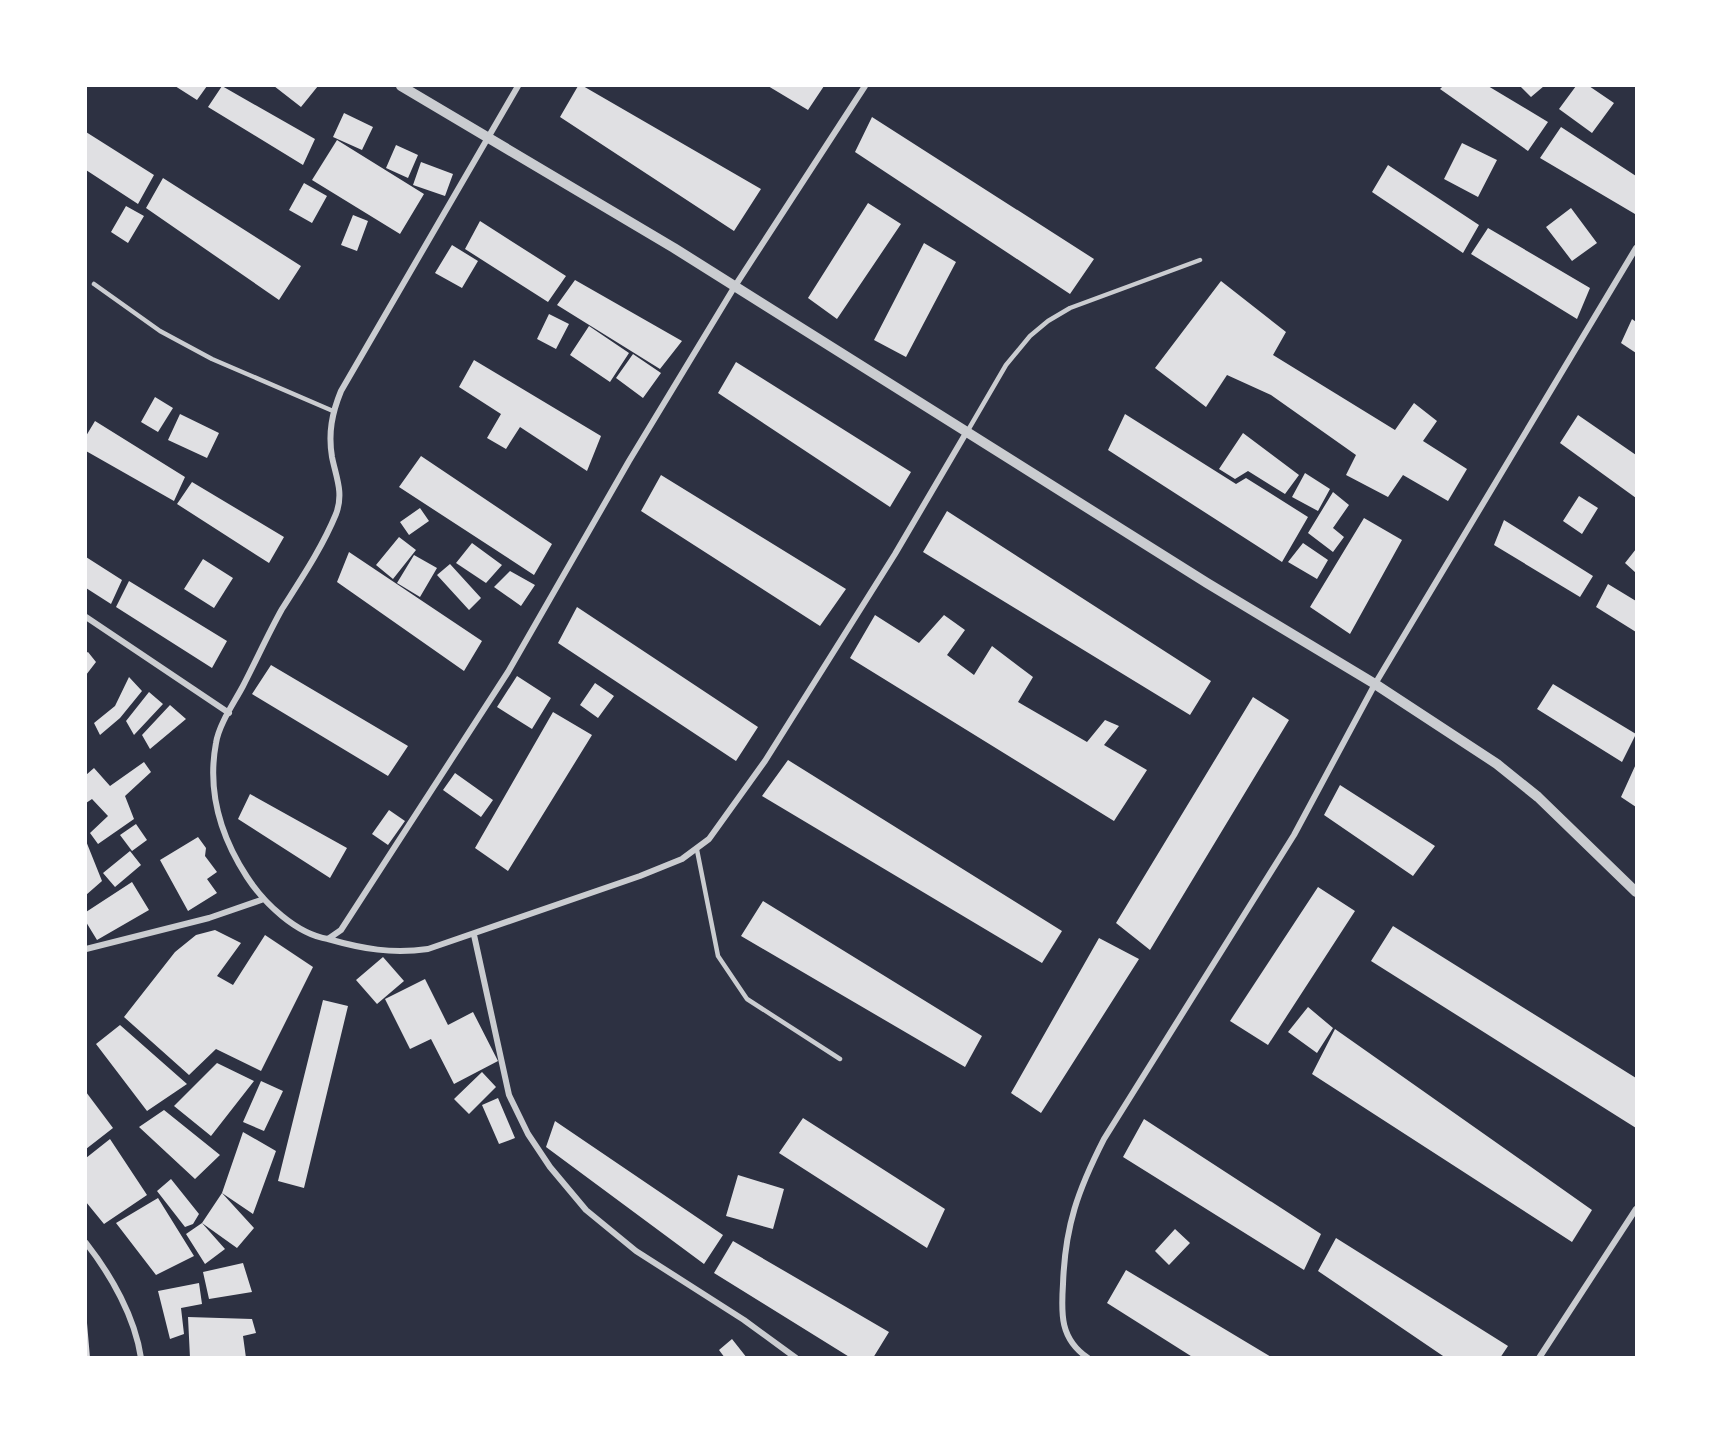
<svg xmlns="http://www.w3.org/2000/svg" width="1722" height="1443" font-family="'Varela Round',sans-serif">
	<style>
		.building { fill: #e0e0e3 }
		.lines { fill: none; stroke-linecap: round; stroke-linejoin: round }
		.service { stroke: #caccd0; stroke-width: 4.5 }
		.minor { stroke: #caccd0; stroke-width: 6 }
		.tertiary { stroke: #caccd0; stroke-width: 10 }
	</style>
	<rect width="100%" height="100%" fill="#2d3142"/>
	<!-- building -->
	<path class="building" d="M175,86H207L197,100Z
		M222,86L315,139L303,165L208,107Z
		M274,86H318L301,107Z
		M578,86H583L761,189L734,231L560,117Z
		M768,86H824L808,110Z
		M1443,86H1488L1548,122L1528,151L1440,89Z
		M1520,86H1544L1531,97Z
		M1576,86H1589L1614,103L1592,133L1559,109Z
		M344,113L373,127L362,150L333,137Z
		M872,117L1094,259L1070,294L855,152Z
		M1561,127L1636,176L1635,214L1540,158Z
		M86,132L154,175L138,204L86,170Z
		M337,140L424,194L400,234L312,180Z
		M1462,143L1497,160L1478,197L1444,179Z
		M396,145L418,155L408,178L386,168Z
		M421,162L453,174L445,196L413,185Z
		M1388,165L1479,225L1463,253L1372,192Z
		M163,178L301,266L279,300L146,208Z
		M304,183L327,196L312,223L289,210Z
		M868,203L901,224L837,319L808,298Z
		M126,206L144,216L128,243L111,232Z
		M1571,208L1597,243L1572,261L1546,227Z
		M353,215L368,221L357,251L341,245Z
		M480,221L566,276L548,302L465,249Z
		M1488,228L1590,288L1577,319L1471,254Z
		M924,243L956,262L906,357L874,340Z
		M452,245L478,261L462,288L435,273Z
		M575,280L682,341L660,369L557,305Z
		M1221,281L1286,332L1273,355L1395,430L1414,403L1437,421L1423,441L1467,469L1448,501L1403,475L1388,497L1346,475L1356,455L1271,395L1227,375L1206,407L1155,368Z
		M549,314L569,324L556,349L537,339Z
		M1632,319L1636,322V353L1621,343Z
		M589,326L629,353L610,382L570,355Z
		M633,354L661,373L643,398L616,378Z
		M474,360L601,436L587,471L520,427L506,449L487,438L501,414L459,387Z
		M736,362L911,472L890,507L718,393Z
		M155,397L173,408L158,432L141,422Z
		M180,414L219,433L207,458L168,440Z
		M1125,414L1236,484L1246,478L1308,517L1282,562L1108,450Z
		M1578,415L1636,455V498L1560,443Z
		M95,421L185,477L174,501L86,451V436Z
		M1243,433L1299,475L1285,494L1248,471L1235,479L1219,469Z
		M421,456L552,544L534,575L399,487Z
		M1305,473L1330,489L1318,511L1292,497Z
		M661,475L846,589L820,626L641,511Z
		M192,482L284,537L269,563L177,504Z
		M1333,492L1349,505L1333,528L1344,537L1333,552L1308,533Z
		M1579,496L1598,508L1582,534L1563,521Z
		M420,508L429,521L409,535L400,522Z
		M947,511L1211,681L1190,715L923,552Z
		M1364,518L1402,540L1350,634L1310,607Z
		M1504,520L1593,576L1580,597L1494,545Z
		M399,537L416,550L393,579L376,565Z
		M472,543L502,565L486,583L456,563Z
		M1303,543L1328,560L1317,579L1288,562Z
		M1636,549V573L1625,563Z
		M349,552L482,641L464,671L337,582Z
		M414,555L437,568L420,597L397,583Z
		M86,557L122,580L111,604L86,588Z
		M203,559L233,578L214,608L184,589Z
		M450,564L481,598L469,610L437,575Z
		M510,571L535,585L521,606L494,587Z
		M129,581L227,641L212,668L116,607Z
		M1608,584L1636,601V632L1596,607Z
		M577,607L758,727L736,761L558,643Z
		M875,615L919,643L944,615L965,630L947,655L974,675L992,646L1033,677L1018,702L1087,742L1105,720L1119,726L1104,745L1147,770L1114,821L850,658Z
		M88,652L96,662L86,675V653Z
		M271,665L408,746L388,776L252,694Z
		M517,676L551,698L532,729L497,707Z
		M129,677L142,691L120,718L100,735L94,723L115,706Z
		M595,683L614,696L598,718L580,705Z
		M1553,684L1636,734L1622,762L1537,709Z
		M149,692L163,704L134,735L126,721Z
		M1253,697L1289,720L1150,950L1116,923Z
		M170,705L186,719L150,749L142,735Z
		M553,712L592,735L508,871L475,848Z
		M788,760L1062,931L1042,963L762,796Z
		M144,762L151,772L125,796L134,819L98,844L90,833L108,816L92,799L86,803V775L94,768L110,786Z
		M1636,764V807L1621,797Z
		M455,773L493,800L481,817L443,790Z
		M1340,785L1435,846L1413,876L1324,815Z
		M250,794L347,848L330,878L238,819Z
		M389,810L405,821L388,845L372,834Z
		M136,824L147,840L132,851L120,835Z
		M198,837L206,848L205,856L217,872L207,879L217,893L188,911L160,860Z
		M86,841L102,881L86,895Z
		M130,851L141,865L115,887L103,873Z
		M132,882L149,910L97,940L86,922V912Z
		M1318,887L1355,911L1268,1045L1230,1021Z
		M763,901L982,1036L965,1067L741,936Z
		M1393,926L1636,1078V1128L1371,961Z
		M215,930L241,943L217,976L233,985L265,935L313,967L261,1071L216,1049L189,1075L124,1017L175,952L196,935Z
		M1099,938L1139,959L1041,1113L1011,1093Z
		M383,957L404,981L377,1004L356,980Z
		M425,979L448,1025L473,1012L498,1061L454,1084L431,1039L410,1049L385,999Z
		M323,1000L348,1006L304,1188L278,1181Z
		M1308,1007L1333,1028L1317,1053L1288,1032Z
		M120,1025L187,1084L147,1111L96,1044Z
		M1335,1029L1592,1210L1572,1242L1312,1074Z
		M217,1063L254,1081L211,1136L174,1106Z
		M482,1072L496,1087L469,1114L454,1099Z
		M261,1081L283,1091L264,1131L243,1122Z
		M86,1092L113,1128L86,1149Z
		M498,1098L515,1138L499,1144L482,1105Z
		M164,1110L220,1155L195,1179L139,1127Z
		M803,1118L945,1209L927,1248L779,1153Z
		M1144,1119L1321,1234L1304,1270L1123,1157Z
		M555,1121L723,1235L704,1264L546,1147Z
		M243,1132L276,1151L253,1214L222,1193Z
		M110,1139L147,1195L104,1224L86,1202V1158Z
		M738,1175L784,1189L773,1229L726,1216Z
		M171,1179L199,1214L193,1224L185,1227L157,1191Z
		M222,1193L254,1228L237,1248L202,1223L225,1249L205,1264L186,1234L202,1223Z
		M158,1198L194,1256L156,1275L116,1223Z
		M1175,1229L1190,1243L1169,1265L1155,1251Z
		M1336,1238L1508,1346L1500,1358H1446L1318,1271Z
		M733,1241L889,1332L873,1358H851L714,1273Z
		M243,1263L252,1292L209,1299L203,1272Z
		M1126,1270L1273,1358H1194L1107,1303Z
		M199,1283L202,1304L181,1308L184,1334L170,1339L158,1291Z
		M188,1317L252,1319L256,1333L243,1336L246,1358H190Z
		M86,1323H87L90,1358H86Z
		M732,1339L747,1358H725L719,1350Z"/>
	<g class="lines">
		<!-- service -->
		<path class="service" d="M94,284L160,331L212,359L333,411
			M967,432L1006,365L1030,336L1048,321L1070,308L1200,260
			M697,850L718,956L747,999L840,1059"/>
		<!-- minor -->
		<path class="minor" d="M518,86L341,391C332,413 328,433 332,457C336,477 344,493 336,514C322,548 301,579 282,609C268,634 256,661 243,686C234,703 219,724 216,743C207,791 221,837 247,877C264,903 296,934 328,939L341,930L508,672L629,461L735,286L865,86
			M86,617L229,713
			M474,935L509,1095L528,1134L550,1167L586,1210L636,1251L744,1320L796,1358
			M328,939C363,949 392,954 428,949L640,876L682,859L709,839L765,761L895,554L966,433
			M86,949L209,918L264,899
			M86,1243C111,1275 135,1317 141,1358
			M1088,1358C1060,1339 1061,1314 1063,1284C1065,1226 1078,1190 1104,1139L1294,835L1375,684L1636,248
			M1539,1358L1636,1209"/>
		<!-- tertiary -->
		<path class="tertiary" d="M401,86L674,248L1207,583L1375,684L1497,764L1538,797L1636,892"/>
	</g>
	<!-- border -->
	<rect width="1722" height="1443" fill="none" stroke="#ffffff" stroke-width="174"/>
</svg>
